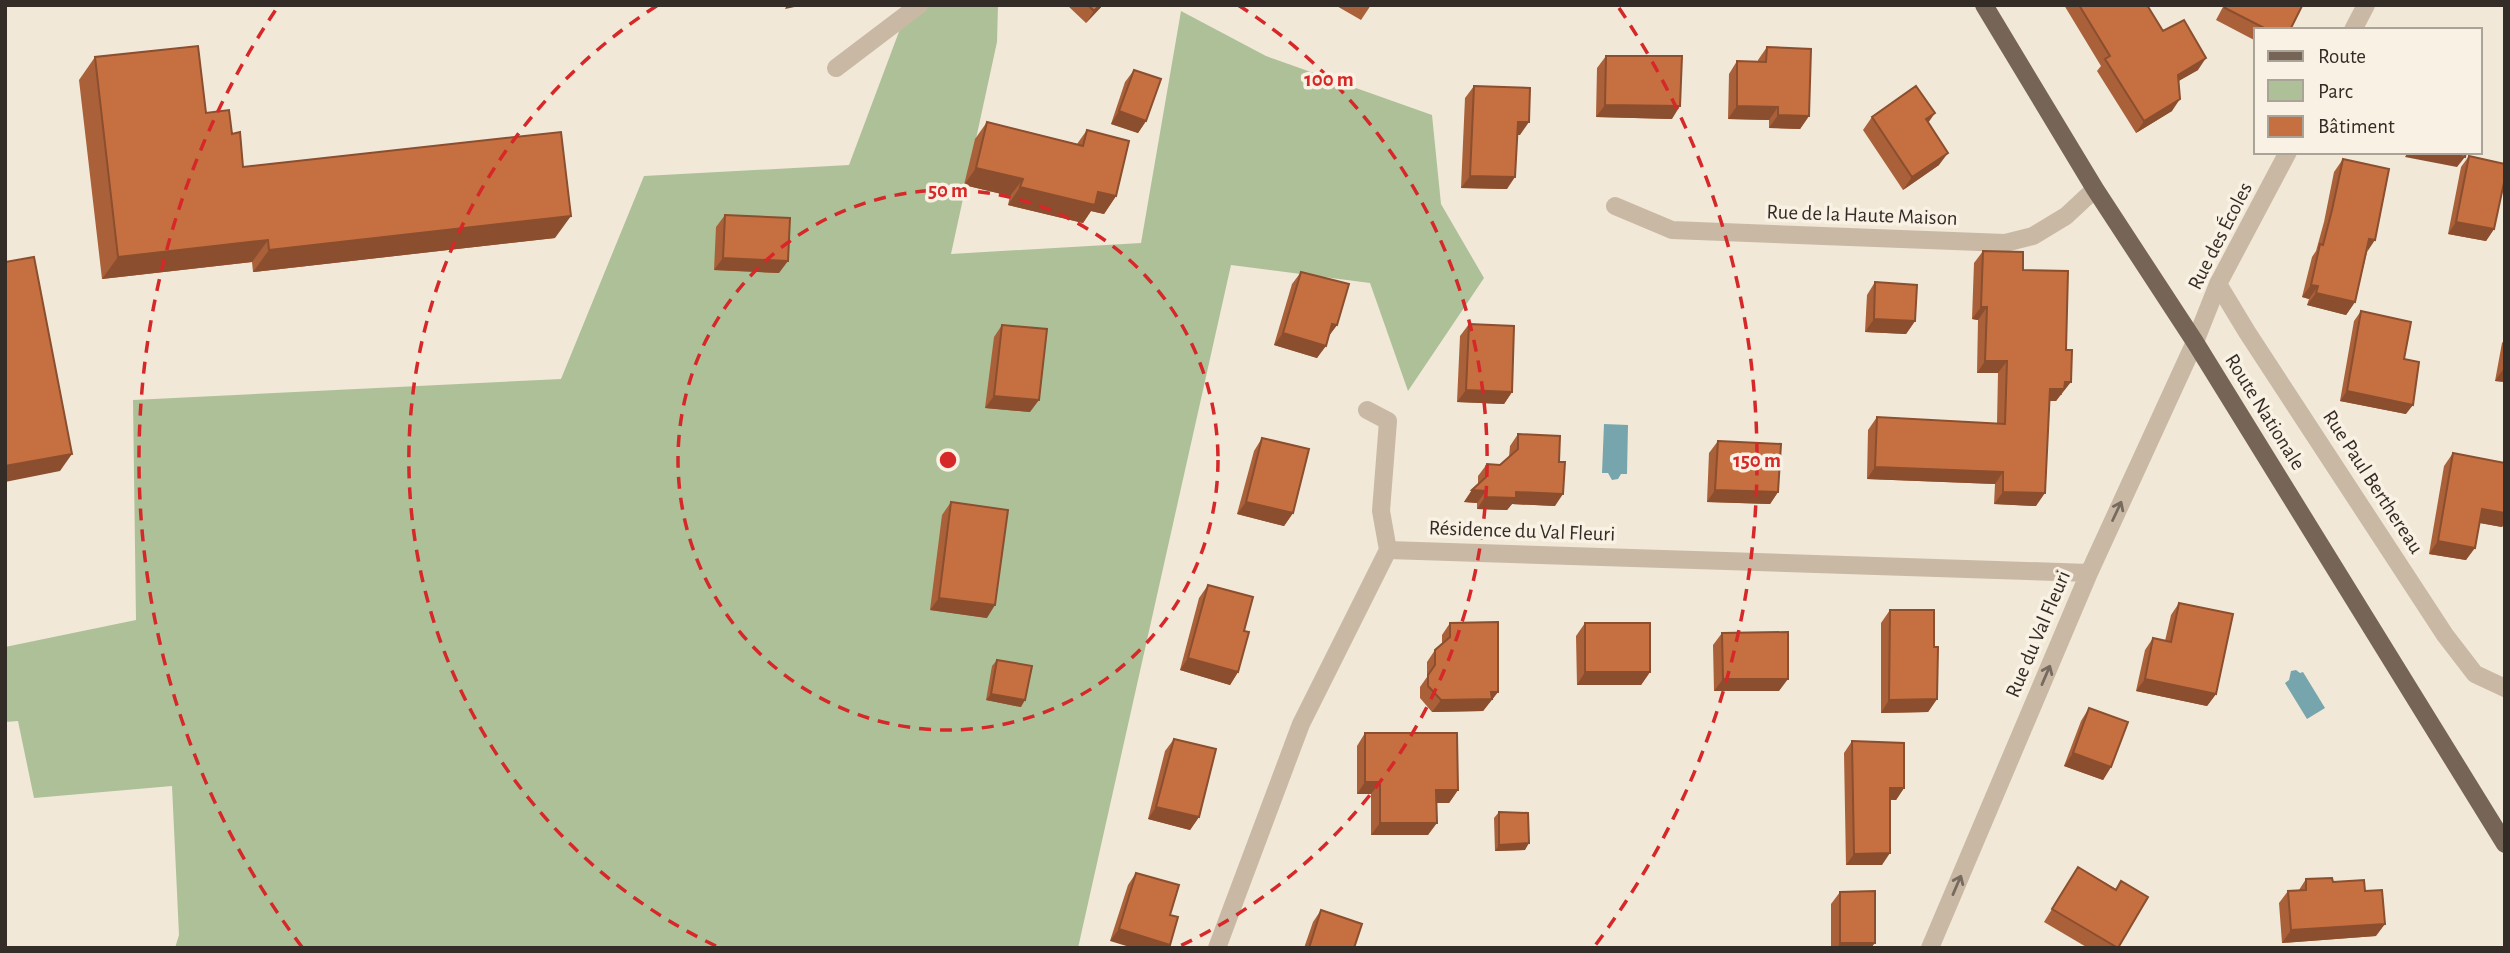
<svg xmlns="http://www.w3.org/2000/svg" width="2510" height="953" font-family="'Alegreya Sans',sans-serif">
	<style>
		.green { fill: #aec098 }
		.water { fill: #77a5ae }
		.lines { fill: none; stroke-linecap: round; stroke-linejoin: round }
		.minor { stroke: #c9b9a4; stroke-width: 18 }
		.major { stroke: #766557; stroke-width: 18 }
		.wall { fill: #aa6038 }
		.shaded-wall { fill: #8b4e2e }
		.building { fill: #c67041; stroke: #8b4e2e; stroke-width: 2 }
		.oneway { stroke: #776b5f }
		.ring { fill: none; stroke: #d62828; stroke-width: 3.5; stroke-dasharray: 12 9 }
		.labels { text-anchor: middle; dominant-baseline: central; stroke-width: 7; stroke-linejoin: round; paint-order: stroke }
		.street-label { font-size: 21px; fill: #342c26; stroke: #f9f2e4 }
		.centre { fill: #d62828; stroke: #f9f2e4; stroke-width: 3.5 }
		.ring-label { font-size: 21px; text-anchor: middle; font-weight: bold; fill: #d62828; stroke: #f9f2e4; stroke-width: 7; stroke-linejoin: round; paint-order: stroke }
	</style>
	<rect width="100%" height="100%" fill="#f1e8d8"/>
	<!-- green -->
	<path class="green" d="M909,5H998L997,42L951,254L1141,243L1181,11L1266,56L1432,115L1441,204L1484,278L1408,391L1370,283L1231,265L1078,948H175L179,935L172,786L34,798L18,721L5,722V647L136,620L133,400L561,379L644,176L849,165Z"/>
	<!-- water -->
	<path class="water" d="M1604,424L1628,425L1627,474H1621L1618,479L1612,480L1608,473H1602Z
		M2296,670L2300,673L2303,672L2325,708L2307,719L2285,683L2289,680L2291,671Z"/>
	<g class="lines">
		<!-- minor -->
		<path class="minor" d="M2353,30L2366,5
			M836,68L919,5
			M1615,206L1672,230L2005,243L2033,236L2066,216L2095,189
			M2218,284L2247,332L2445,635L2475,674L2505,688
			M1367,410L1388,421L1381,511L1388,550
			M1217,948L1301,724L1388,550L2089,573
			M1930,948L2089,573L2195,342L2218,284L2288,152"/>
		<!-- major -->
		<path class="major" d="M1984,5L2095,189L2195,342L2505,844"/>
	</g>
	<!-- wall -->
	<path class="wall" d="M1067,5H1103L1086,23Z
		M1335,5H1371L1361,20Z
		M2064,5H2147L2163,31L2198,70L2178,81L2172,111L2136,133L2097,71L2101,66Z
		M2224,5H2301L2290,30H2256V41L2216,20Z
		M1767,47L1809,116L1800,129L1769,128V120L1728,119L1729,74L1737,61L1758,62V60Z
		M1606,56L1672,119L1596,117L1597,68Z
		M95,57L206,113L232,134L243,167L555,238L253,272L252,262L102,279L79,80Z
		M1134,70L1146,121L1138,133L1111,124L1125,82Z
		M1474,86L1520,135H1517L1507,189L1461,188L1465,98Z
		M1872,117L1939,165L1903,190L1863,130Z
		M987,122L1077,144L1087,130L1116,196L1104,214L1091,211L1083,223L1008,205L1010,196L964,185L975,139Z
		M2469,156L2494,229L2486,241L2448,234L2461,167Z
		M2343,159L2367,252L2355,302L2346,315L2307,305L2309,299L2302,297L2312,257L2316,251L2324,222L2334,172Z
		M725,215L779,273L714,270L716,227Z
		M1983,251L2023,270L2062,395H2060L2056,401H2050L2036,506L1994,504L1995,484L1867,479L1868,430L1877,417L1997,424L1998,373H1977L1978,320L1972,319L1974,263Z
		M1301,272L1337,325L1328,337L1317,358L1274,345L1292,284Z
		M1875,282L1915,321L1906,334L1865,332L1867,295Z
		M2361,311L2404,359L2406,414L2340,401L2354,321Z
		M1469,324L1512,392L1504,404L1457,402L1460,336Z
		M1002,325L1030,412L985,408L994,337Z
		M2505,339V382L2495,381L2502,343Z
		M1518,434L1555,506L1512,504L1507,510L1477,509V503L1464,502L1472,490L1478,485V476L1487,464L1500,465L1509,457L1510,446Z
		M1262,438L1293,513L1284,526L1237,514L1254,451Z
		M1718,441L1778,492L1770,504L1707,502L1709,453Z
		M2453,453L2505,463V522L2502,527L2480,523L2466,560L2429,554L2444,466Z
		M951,502L987,618L930,610L942,515Z
		M1208,585L1244,631L1238,672L1230,685L1180,670L1199,598Z
		M2179,603L2216,694L2207,706L2136,691L2145,650L2153,638L2165,641L2171,615Z
		M1890,610L1934,647L1937,699L1928,712L1881,713V623Z
		M1450,623L1498,692L1483,711L1432,712L1420,698V687L1427,677V662L1435,650L1442,644V635Z
		M1585,623L1650,672L1641,685H1577L1576,636Z
		M1722,633L1779,691H1714L1713,645Z
		M997,660L1021,707L986,700L992,666Z
		M2089,708L2111,767L2103,780L2064,766L2081,721Z
		M1365,733L1458,790L1449,803H1437L1428,835H1371V794H1357V746Z
		M1174,739L1199,817L1190,830L1148,819L1165,751Z
		M1852,741L1904,788L1896,800H1890L1882,865H1846L1844,753Z
		M1499,812L1525,850L1495,851L1494,818Z
		M2078,867L2116,889L2121,881L2118,948H2088L2044,922Z
		M1136,873L1170,915L1110,941L1128,885Z
		M2306,879L2333,882L2365,891L2376,936L2282,943L2279,903L2288,891L2299,890Z
		M1840,892L1871,948H1831V904Z
		M1321,910L1354,948H1304L1313,922Z"/>
	<!-- shaded-wall -->
	<path class="shaded-wall" d="M787,5H804L785,9Z
		M1100,5H1103L1086,23L1094,11Z
		M2206,58L2198,70L2170,86L2178,75Z
		M2180,99L2172,111L2136,133L2144,121Z
		M1605,105L1680,106L1672,119L1596,117Z
		M1737,106L1778,107L1769,120L1728,119Z
		M1119,111L1146,121L1138,133L1111,124Z
		M1935,113L1926,126V119Z
		M1778,115L1809,116L1800,129L1769,128Z
		M1518,122H1529L1520,135L1509,134Z
		M2408,152H2443L2465,157L2457,167L2405,157Z
		M1948,153L1939,165L1903,190L1912,177Z
		M976,168L1023,179L1010,196L964,185Z
		M1470,176L1515,177L1507,189L1461,188Z
		M1020,187L1098,192L1116,196L1104,214L1091,211L1083,223L1008,205Z
		M571,216L555,238L253,272L269,250Z
		M2456,222L2494,229L2486,241L2448,234Z
		M2369,239L2375,240L2367,252Z
		M268,240L252,262L102,279L118,257Z
		M723,258L788,261L779,273L714,270Z
		M2311,285L2318,286L2309,299L2302,297Z
		M2316,293L2355,302L2346,315L2307,305Z
		M1981,307H1987L1978,320L1972,319Z
		M1874,319L1915,321L1906,334L1865,332Z
		M1332,324L1337,325L1328,337Z
		M1283,333L1326,346L1317,358L1274,345Z
		M1985,361H2007L1998,373H1977Z
		M2504,368L2505,369V382L2495,381Z
		M2065,382H2071L2056,401H2042L2050,389Z
		M1466,390L1512,392L1504,404L1457,402Z
		M2347,391L2413,405L2406,414L2340,401Z
		M994,396L1039,400L1030,412L985,408Z
		M72,454L60,471L5,482V466Z
		M1875,467L2003,472L1995,484L1867,479Z
		M1472,490L1486,491L1477,503L1464,502Z
		M1715,490L1778,492L1770,504L1707,502Z
		M1516,492L1563,494L1555,506L1512,504L1507,510L1477,509L1485,497Z
		M2003,492L2045,493L2036,506L1994,504Z
		M1246,502L1293,513L1284,526L1237,514Z
		M2482,509L2505,513V522L2502,527L2474,522Z
		M2438,541L2475,548L2466,560L2429,554Z
		M939,598L995,605L987,618L930,610Z
		M1188,658L1238,672L1230,685L1180,670Z
		M1585,672H1650L1641,685H1577Z
		M1723,679H1788L1779,691H1714Z
		M2145,679L2216,694L2207,706L2136,691Z
		M1498,692L1483,711L1432,712L1441,700Z
		M991,694L1025,700L1021,707L986,700Z
		M1937,699L1928,712L1881,713L1889,700Z
		M2073,753L2111,767L2103,780L2064,766Z
		M1365,782H1380L1371,794H1357Z
		M1890,788H1904L1896,800L1882,799Z
		M1436,790H1458L1449,803H1428Z
		M1156,807L1199,817L1190,830L1148,819Z
		M1380,823H1437L1428,835H1371Z
		M1529,843L1525,850L1495,851L1499,845Z
		M1890,853L1882,865H1846L1854,854Z
		M2385,924L2376,936L2282,943L2291,930Z
		M1119,929L1170,945L1168,948H1133L1110,941Z
		M1840,943H1875L1871,948H1837Z"/>
	<!-- building -->
	<path class="building" d="M1088,5H1100L1094,11Z
		M2079,5H2147L2163,31L2184,20L2206,58L2178,75L2180,99L2144,121L2105,59L2110,56Z
		M2226,5H2301L2302,6L2290,30H2268L2225,8Z
		M198,46L206,113L229,110L232,134L240,132L243,167L561,132L571,216L269,250L268,240L118,257L95,57Z
		M1767,47L1811,49L1809,116L1778,115V107L1737,106V61L1766,62Z
		M1606,56H1682L1680,106L1605,105Z
		M1134,70L1161,79L1146,121L1119,111Z
		M1474,86L1530,88L1529,122H1518L1515,177L1470,176Z
		M1916,86L1935,113L1926,119L1948,153L1912,177L1872,117Z
		M987,122L1083,146L1087,130L1129,141L1116,196L1098,192L1095,205L1020,187L1023,179L976,168Z
		M2443,152H2466L2465,157Z
		M2469,156L2505,164V178L2494,229L2456,222Z
		M2343,159L2389,169L2375,240L2369,239L2355,302L2316,293L2318,286L2311,285L2320,244L2323,245L2332,210Z
		M725,215L790,218L788,261L723,258Z
		M1983,251L2023,252V270L2068,271L2066,350H2072L2071,382H2065L2064,389H2050L2045,493L2003,492V472L1875,467L1877,417L2005,424L2007,361H1985L1987,307H1981Z
		M34,257L72,454L5,466V262Z
		M1301,272L1349,284L1337,325L1332,324L1326,346L1283,333Z
		M1875,282L1917,285L1915,321L1874,319Z
		M2361,311L2411,322L2404,359L2419,362L2413,405L2347,391Z
		M1469,324L1514,326L1512,392L1466,390Z
		M1002,325L1047,329L1039,400L994,396Z
		M1518,434L1560,436L1559,462H1565L1563,494L1516,492V498L1485,497L1486,491L1472,490L1486,477L1487,464L1500,465L1518,449Z
		M1262,438L1309,449L1293,513L1246,502Z
		M1718,441L1781,444L1778,492L1715,490Z
		M2453,453L2505,463V513L2482,509L2475,548L2438,541Z
		M951,502L1008,510L995,605L939,598Z
		M1208,585L1253,597L1244,631L1249,632L1238,672L1188,658Z
		M2179,603L2233,614L2216,694L2145,679L2153,638L2171,642Z
		M1890,610H1934V647H1938L1937,699L1889,700Z
		M1498,622V692H1491L1492,699L1441,700L1428,686V675L1435,665V650L1450,637V623Z
		M1585,623H1650V672H1585Z
		M1788,632V679H1723L1722,633Z
		M997,660L1032,666L1025,700L991,694Z
		M2089,708L2128,722L2111,767L2073,753Z
		M1365,733H1457L1458,790H1436L1437,823H1380V782H1365Z
		M1174,739L1216,749L1199,817L1156,807Z
		M1852,741L1904,743V788H1890V853L1854,854Z
		M1499,812L1528,813L1529,843L1499,845Z
		M2078,867L2116,890L2121,881L2148,897L2118,948L2052,909Z
		M1136,873L1179,885L1170,915L1178,917L1170,945L1119,929Z
		M2332,878L2333,882L2364,880L2365,891L2382,890L2385,924L2291,930L2288,891L2306,890V879Z
		M1875,891V943H1840V892Z
		M1321,910L1362,924L1354,948H1309Z"/>
	<!-- one-way arrows -->
	<defs><path id="oneway-shaft" d="M-6 0H5M1.5-3L5.5 0L1.5 3" fill="none" stroke-width="1.6" stroke-linecap="round" stroke-linejoin="round" transform="scale(1.75)"/></defs>
	<g class="oneway">
		<use href="#oneway-shaft" transform="translate(2117 511) rotate(-65)"/>
		<use href="#oneway-shaft" transform="translate(2046 675) rotate(-67)"/>
		<use href="#oneway-shaft" transform="translate(1957 885) rotate(-67)"/>
	</g>
	<!-- distance rings -->
	<g class="ring">
		<circle cx="948" cy="460" r="270"/>
		<path d="M716 946A539 539 0 0 1 658 5M1238 5A539 539 0 0 1 1180 946"/>
		<path d="M302 947A809 809 0 0 1 277 8M1619 8A809 809 0 0 1 1594 947"/>
	</g>
	<g class="labels">
		<!-- street labels -->
		<g class="street-label">
			<text transform="translate(1862 215) rotate(2)">Rue de la Haute Maison</text>
			<text transform="translate(2220 236) rotate(-63)">Rue des Écoles</text>
			<text transform="translate(2265 412) rotate(58)">Route Nationale</text>
			<text transform="translate(2373 482) rotate(57)">Rue Paul Berthereau</text>
			<text transform="translate(1522 531) rotate(2)">Résidence du Val Fleuri</text>
			<text transform="translate(2038 634) rotate(-67)">Rue du Val Fleuri</text>
		</g>
	</g>
	<circle cx="948" cy="460" r="10" class="centre"/>
	<g class="ring-label">
		<text x="1329" y="86">100 m</text>
		<text x="948" y="197">50 m</text>
		<text x="1757" y="467">150 m</text>
	</g>
	<!-- border -->
	<rect width="2510" height="953" fill="none" stroke="#342c26" stroke-width="14"/>
	<!-- legend -->
	<rect x="2254" y="28" width="228" height="126" fill="#f9f2e4" stroke="#aaa398" stroke-width="2"/>
	<rect x="2268" y="51" width="35" height="10" fill="#766557" stroke="#aaa398" stroke-width="2"/>
	<text x="2318" y="63" font-size="21" fill="#342c26">Route</text>
	<rect x="2268" y="80" width="35" height="21" fill="#aec098" stroke="#aaa398" stroke-width="2"/>
	<text x="2318" y="98" font-size="21" fill="#342c26">Parc</text>
	<rect x="2268" y="116" width="35" height="21" fill="#c67041" stroke="#aaa398" stroke-width="2"/>
	<text x="2318" y="133" font-size="21" fill="#342c26">Bâtiment</text>
</svg>
